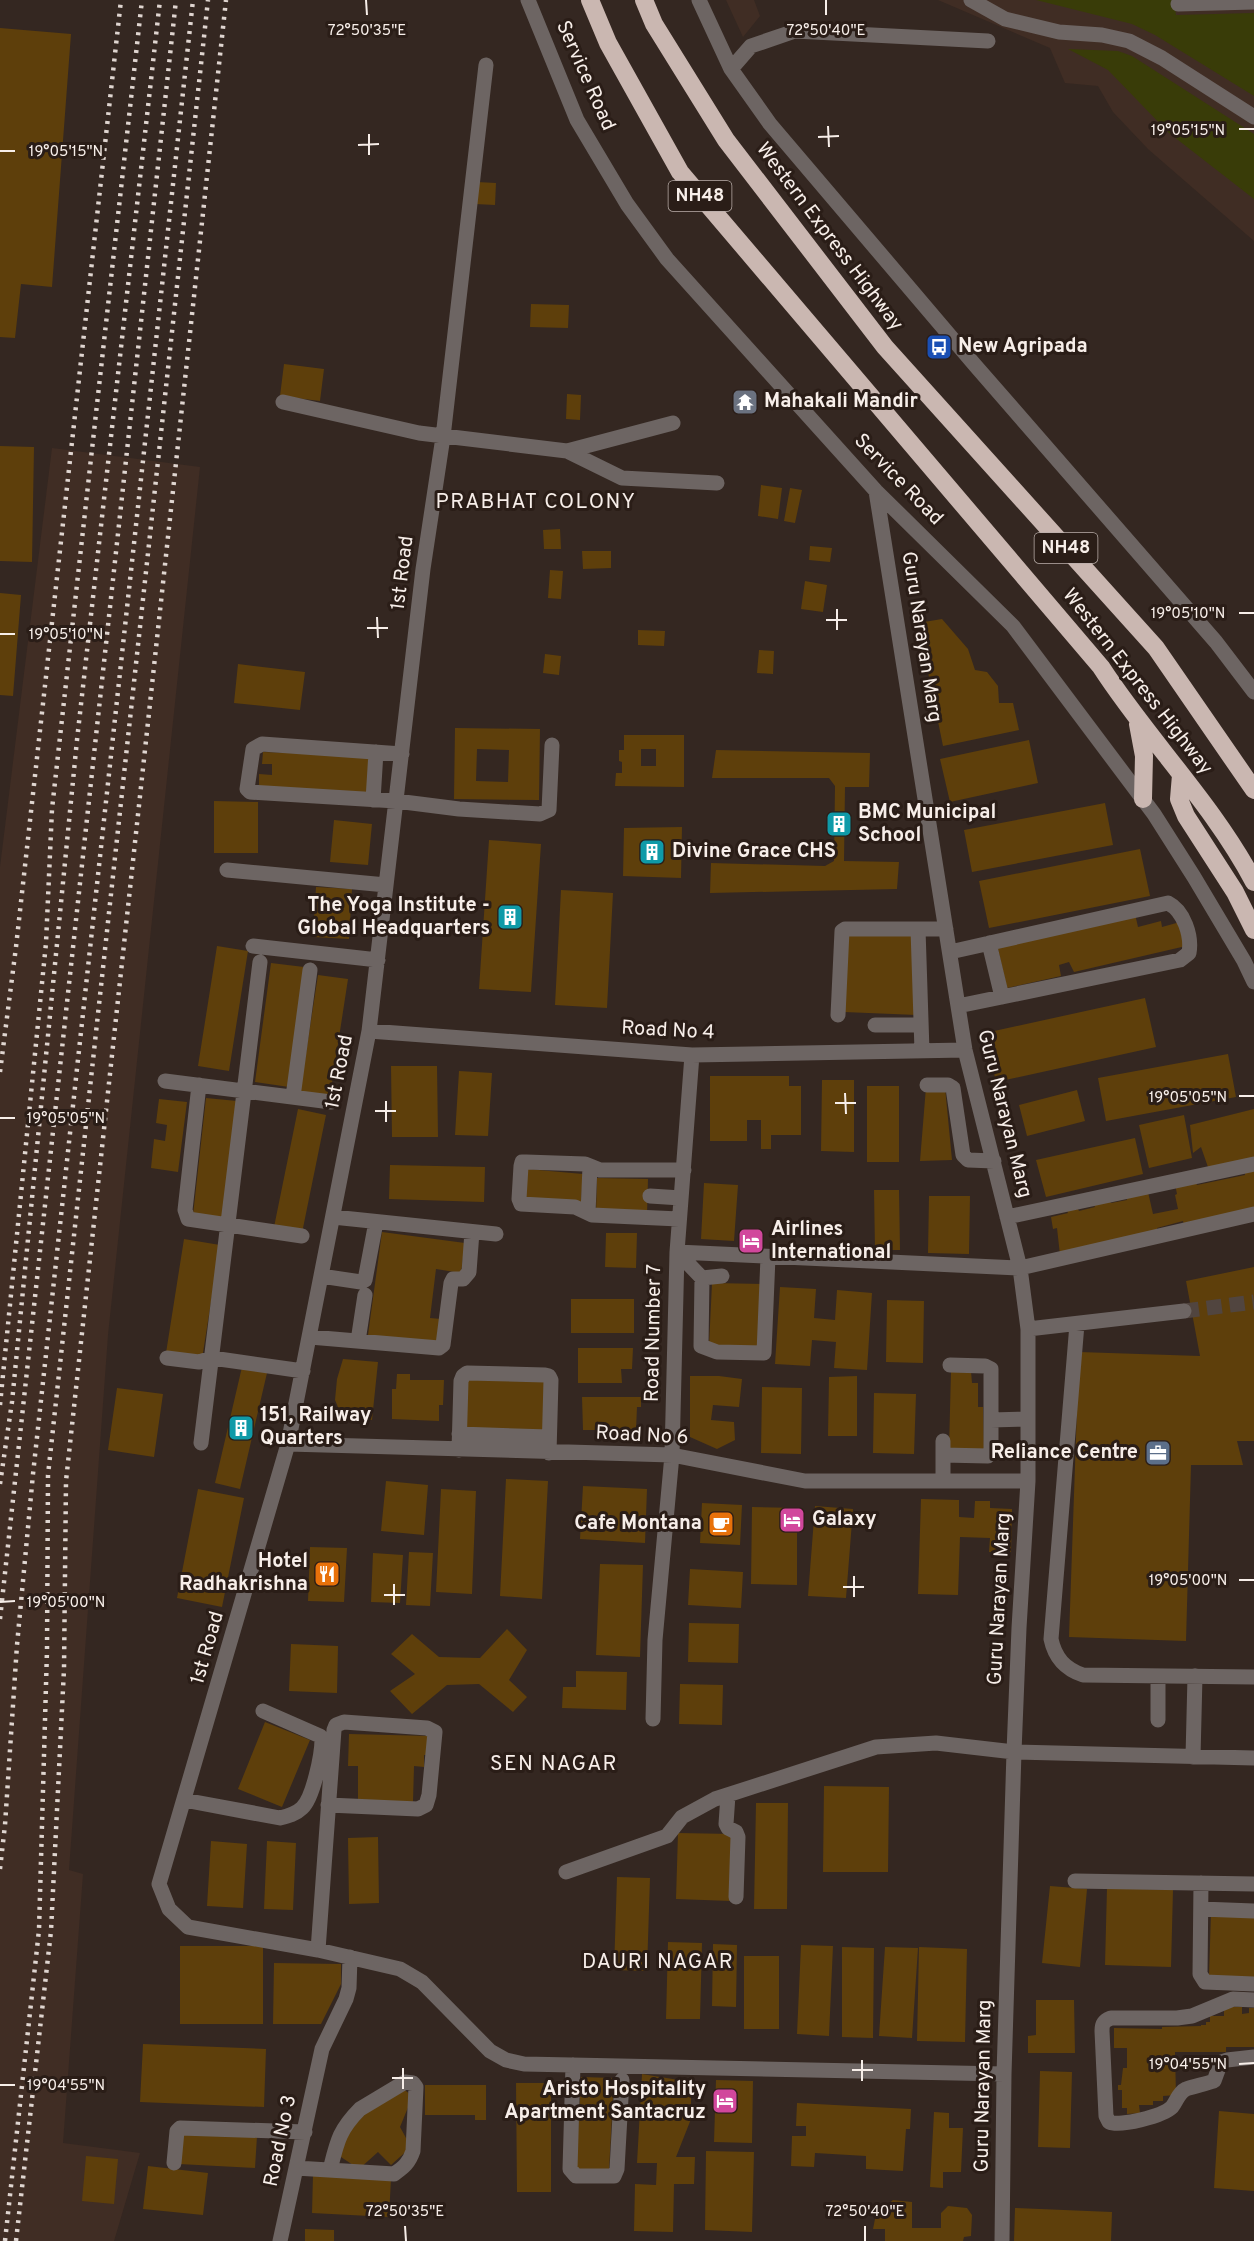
<svg xmlns="http://www.w3.org/2000/svg" width="1254" height="2241" font-family="Overpass,sans-serif">
	<style>
		.built { fill: #402d24 }
		.green { fill: #393c08 }
		.building { fill: #5e3f0b; fill-rule: evenodd }
		.lines { fill: none; stroke-linecap: round; stroke-linejoin: round }
		.minor-tunnel { stroke: #51453f; stroke-width: 15; stroke-dasharray: 15 8; stroke-linecap: butt }
		.minor { stroke: #6d6563; stroke-width: 15 }
		.highway { stroke: #cab7b1; stroke-width: 18 }
		.rail { stroke: #dfd5d0; stroke-width: 4.5; stroke-dasharray: 3 6; stroke-linecap: butt }
		.ticks { fill: none; stroke: #f7eee9; stroke-width: 2 }
		.labels { text-anchor: middle; dominant-baseline: central; stroke-width: 6; stroke-linejoin: round; paint-order: stroke }
		.shield { fill: #2a1d17; stroke: #baafaa; stroke-width: 1.5 }
		.shield-label { font-size: 18px; font-weight: bold; fill: #f7eee9 }
		.street-label { font-size: 20px; fill: #f7eee9; stroke: #2a1d17 }
		.poi-label { font-size: 20px; font-weight: bold; fill: #f7eee9; stroke: #2a1d17; text-anchor: start }
		.neighbourhood-label { font-size: 21px; letter-spacing: 1.5px; fill: #f7eee9; stroke: #2a1d17 }
		.ticks-label { font-size: 15px; text-anchor: middle; fill: #f7eee9; stroke: #2a1d17; stroke-width: 6; stroke-linejoin: round; paint-order: stroke }
	</style>
	<rect width="100%" height="100%" fill="#342721"/>
	<!-- built -->
	<path class="built" d="M726,0H754L760,16L743,37Z
		M938,0H1254V241L1148,149L1113,112L1098,86L1065,83L1050,48Z
		M52,448L200,467L108,1335L69,1870L83,1874L63,2143L140,2153L114,2241H0V867Z"/>
	<!-- green -->
	<path class="green" d="M1036,0H1174L1176,15L1254,13V96L1155,35L1132,24Z
		M1068,49L1118,51L1132,56L1254,134V199L1169,133L1108,70Z"/>
	<!-- building -->
	<path class="building" d="M0,28L71,34L52,287L21,284L15,338L0,337Z
		M477,182L496,183L495,205L475,204Z
		M531,304L569,305L568,328L530,327Z
		M284,364L324,369L320,401L280,396Z
		M567,394L581,395L580,420L566,419Z
		M0,446L34,447L32,562L0,561Z
		M761,485L782,488L778,519L758,516Z
		M790,488L802,490L795,523L784,521Z
		M560,529L561,549H544L543,530Z
		M810,546L832,548L830,562L809,560Z
		M582,551H611V568L583,569Z
		M550,570L563,571L561,599L548,598Z
		M805,581L827,585L823,612L801,609Z
		M0,593L21,595L13,696L0,695Z
		M942,619L968,649L975,670L987,672L998,686L999,703H1013L1019,730L943,746L918,623Z
		M638,630L665,631L664,646L638,645Z
		M759,650L774,651L773,674L757,673Z
		M545,654L561,656L559,675L543,673Z
		M238,664L305,672L300,710L234,703Z
		M455,728L540,729L539,800L454,799ZM477,749L509,750L508,782L476,781Z
		M624,735H684V787L615,786L616,773H622V762L619,761V750H624ZM641,749H656V766H641Z
		M1029,740L1038,783L950,802L940,759Z
		M716,750L870,753L869,787H845L844,861L899,862L897,889L710,893L711,863L825,866L834,861L835,786L829,778H712Z
		M263,752L373,756L372,794L259,789V774L272,775V764H262Z
		M214,801L258,802V853H214Z
		M1105,803L1113,845L972,872L964,830Z
		M334,820L372,824L368,865L330,862Z
		M682,827L681,878L623,876L624,828Z
		M489,840L541,844L531,992L479,989Z
		M1140,849L1150,896L989,928L979,881Z
		M316,887L352,889L349,939L313,937Z
		M561,890L613,893L607,1008L555,1005Z
		M1135,914L1138,927L1161,921L1162,927L1180,922L1186,946L1074,972L1069,962L1059,965L1061,976L1007,988L997,945Z
		M846,934L914,936L917,1015L844,1012Z
		M217,946L248,951L229,1071L198,1066Z
		M271,963L304,967L289,1087L255,1082Z
		M318,975L348,979L330,1096L300,1092Z
		M1145,998L1156,1047L996,1082L985,1033Z
		M1228,1054L1236,1097L1106,1121L1098,1078Z
		M391,1066H437L438,1137H392Z
		M459,1071L492,1073L488,1136L455,1135Z
		M710,1076H789V1086H801V1135H771V1149H761V1120H747V1141H710Z
		M822,1080H854V1152L821,1151Z
		M867,1086H899V1162H867Z
		M926,1087H945L952,1160L920,1161Z
		M1077,1090L1085,1121L1027,1136L1019,1105Z
		M206,1098L237,1101L225,1218L193,1215Z
		M159,1099L187,1102L178,1172L151,1168L154,1139L165,1141L167,1125L156,1123Z
		M298,1109L326,1115L302,1233L274,1227Z
		M1254,1109V1159L1209,1170L1201,1147L1193,1153L1190,1125Z
		M1184,1115L1192,1158L1149,1168L1139,1125Z
		M1135,1138L1143,1174L1046,1197L1036,1160Z
		M390,1165L485,1167L484,1202L389,1199Z
		M527,1169L583,1174L581,1202L526,1198Z
		M1254,1171V1209L1184,1226L1183,1221L1157,1228V1231L1060,1255L1057,1228L1053,1229L1051,1217L1068,1213L1067,1211L1078,1209L1079,1211L1095,1207L1094,1205L1110,1201L1111,1203L1127,1200L1126,1197L1148,1192L1153,1214L1178,1209L1175,1195L1177,1194L1175,1184L1196,1182L1197,1185L1245,1175V1173Z
		M597,1178L648,1179L647,1214H596Z
		M704,1183L738,1185L734,1241L701,1239Z
		M874,1190H899L900,1250H875Z
		M929,1196H970L969,1254L928,1253Z
		M382,1232L465,1243L461,1273L436,1269L430,1318L441,1319L438,1344L368,1335Z
		M606,1233H637L636,1268L605,1267Z
		M184,1239L220,1245L202,1359L166,1353Z
		M1254,1267V1441H1237L1243,1465H1191L1186,1641L1069,1637L1079,1352L1200,1356L1186,1281Z
		M712,1283L765,1284L762,1348L709,1346Z
		M780,1287L816,1289L814,1318L835,1320L837,1290L872,1293L867,1370L834,1368L836,1342L812,1340L810,1366L775,1364Z
		M571,1299H634V1333H571Z
		M887,1300L924,1301L923,1363L886,1362Z
		M578,1348H633L632,1369H621L622,1383H578Z
		M343,1359L378,1362L372,1420L348,1418L340,1412L335,1400L337,1379Z
		M242,1367L267,1373L240,1489L215,1483Z
		M951,1371H971L972,1383H978V1407H983L984,1451L949,1449Z
		M397,1374H410V1380H444L443,1405H439V1421L392,1419V1389H396Z
		M690,1376H719L742,1379L739,1407L713,1405L711,1420L734,1422L735,1440L717,1449L690,1437Z
		M857,1376V1436H828L829,1377Z
		M468,1378L548,1381L546,1433L466,1431Z
		M762,1387L802,1388L801,1454L761,1453Z
		M117,1388L163,1394L154,1457L108,1450Z
		M874,1393L916,1394L914,1454L873,1453Z
		M582,1397H641V1407H637L636,1430H583Z
		M506,1479L548,1481L542,1599L500,1596Z
		M386,1481L428,1485L424,1535L381,1531Z
		M583,1486L647,1489L645,1543L580,1539Z
		M198,1489L244,1498L222,1607L177,1598Z
		M441,1489L476,1491L472,1594L436,1592Z
		M921,1499L959,1500V1517L974,1518L975,1501H990V1508L1012,1509L1011,1552H989L990,1538L960,1537L958,1595L918,1594Z
		M702,1503L742,1505L740,1545L700,1543Z
		M815,1506L853,1509L846,1598L808,1596Z
		M752,1507L797,1508V1585L751,1584Z
		M310,1547L347,1548L344,1602L308,1601Z
		M409,1552L433,1553L430,1606L406,1605Z
		M373,1553L403,1555L400,1603L371,1602Z
		M600,1564L643,1565L640,1657L596,1655Z
		M690,1569L743,1572L741,1608L688,1605Z
		M689,1623L739,1624L738,1663L688,1662Z
		M507,1629L527,1650L509,1680L527,1697L513,1712L479,1684L447,1685L412,1714L390,1691L415,1674L391,1654L412,1634L439,1657L480,1658Z
		M291,1644L338,1646L337,1693L289,1691Z
		M576,1671L627,1672L626,1710L562,1708L563,1687H576Z
		M680,1684L723,1685L722,1725L679,1724Z
		M265,1722L310,1740L282,1807L238,1789Z
		M349,1734L430,1736V1755H424V1767L414,1766L413,1802L358,1800V1766H348Z
		M824,1786L889,1787L888,1872H823Z
		M756,1803H788L787,1909H754Z
		M678,1833L733,1834L731,1901L676,1899Z
		M378,1837L379,1903L349,1904L348,1838Z
		M211,1841L247,1844L243,1908L207,1906Z
		M267,1841L296,1843L293,1910L264,1909Z
		M617,1877L650,1878L647,1971L614,1970Z
		M1050,1886L1087,1889L1080,1967L1042,1963Z
		M1107,1888L1173,1890L1171,1967L1105,1965Z
		M1211,1913L1254,1914V1977L1209,1976Z
		M668,1942L702,1943L700,2019H666Z
		M713,1944L737,1945L736,2007L712,2006Z
		M801,1945L833,1946L829,2036L797,2034Z
		M180,1946H263V2024H180Z
		M842,1947L874,1948L873,2038L842,2037Z
		M885,1947L918,1948L912,2038L879,2036Z
		M919,1947L967,1949L965,2042L917,2041Z
		M744,1956H779V2029H744Z
		M274,1963L341,1964V1984L321,2024H273Z
		M1036,2000H1074L1075,2053H1028V2036L1036,2035Z
		M1224,2007H1242V2014L1249,2013V2008H1254V2047H1226V2052H1175L1176,2095L1163,2096V2101H1153V2105H1139L1140,2113L1127,2114V2108H1122V2090H1118V2085H1121L1123,2068H1127V2048H1114V2028L1162,2029V2027L1201,2026V2025H1206V2022H1210V2016H1224Z
		M143,2044L266,2049L264,2107L140,2102Z
		M1040,2071L1072,2072L1070,2148L1038,2147Z
		M642,2074L691,2082V2119L676,2157H695L694,2184H674L673,2232L634,2231L635,2184L656,2185L657,2163H637Z
		M581,2077L614,2078L609,2170L576,2169Z
		M716,2080L753,2081L752,2143L714,2142Z
		M516,2083H551V2192H517Z
		M425,2085H486V2120H475V2115H425Z
		M402,2088L411,2095L409,2105L400,2127L411,2147L391,2165L378,2152L359,2169L338,2155L349,2131L369,2110Z
		M797,2103L911,2109L910,2129H906L903,2171L866,2169V2156L815,2153L814,2167L791,2166L792,2136H806V2126H796Z
		M1219,2111L1254,2114V2191L1214,2188Z
		M934,2112L949,2113V2128H963L961,2172H943V2188L930,2187Z
		M181,2132L257,2136L255,2168L179,2164Z
		M706,2151L754,2152L752,2232L705,2230Z
		M86,2156L118,2159L114,2204L82,2201Z
		M148,2166L208,2173L203,2215L143,2209Z
		M313,2175L391,2178L389,2217L312,2213Z
		M893,2200L912,2202V2228H941V2213L948,2206L967,2208L972,2215L971,2236L964,2237L963,2241H885V2229H873L876,2214Z
		M1015,2208L1112,2212L1111,2241H1014Z
		M305,2229L334,2230V2241H305Z"/>
	<g class="lines">
		<!-- minor-tunnel -->
		<path class="minor-tunnel" d="M1184,1311L1254,1302"/>
		<!-- minor -->
		<path class="minor" d="M528,0L577,120L627,204L667,259L876,491L1013,626L1154,814L1194,877L1244,961L1254,982
			M699,0L731,69L770,124L974,364L1216,642L1254,692
			M971,0L1005,19L1059,32L1102,35L1129,41L1162,58L1254,117
			M1178,4L1254,2
			M486,65L443,437L423,569L369,1031L288,1444L159,1884L169,1909L188,1927L318,1950L400,1969L422,1982L490,2051L506,2060L524,2064L1004,2074
			M731,69L751,46L795,31L988,41
			M283,402L419,433L567,451L673,423
			M567,451L622,478L717,483
			M876,491L965,1050L1020,1268L1028,1329V1481L1019,1628L1014,1752L1004,2074L1002,2241
			M402,754L262,744L253,749L247,789L250,792L396,801L459,809L540,814L549,810L552,745
			M373,800L376,752
			M227,870L386,885
			M918,929L922,1051
			M989,943L1002,997
			M253,946L378,960
			M950,952L1168,903C1184,911 1192,936 1189,953L1180,960L958,1006
			M838,1015L842,931L845,929H946
			M875,1025H921
			M369,1031L692,1055L965,1050
			M165,1081L331,1102
			M199,1085L185,1210L188,1219L302,1236
			M927,1085H948L953,1088L963,1155L968,1160L994,1161
			M293,1097L310,970
			M650,1196L681,1198
			M588,1213L590,1166
			M333,1217L496,1234
			M1007,1217L1254,1164
			M679,1219L592,1215L575,1207L521,1204L519,1199L521,1166L522,1162H526L585,1164L600,1170H684
			M677,1252L1020,1268L1254,1214
			M677,1252L702,1278
			M321,1276L361,1282L365,1280L376,1222
			M722,1276L702,1278L701,1346L717,1352L764,1353L768,1257
			M1077,1324L1051,1639C1055,1658 1065,1669 1083,1675L1254,1677
			M1028,1329L1184,1311
			M310,1337L439,1348L443,1345L451,1283L453,1279H463L469,1272L472,1232
			M358,1341L365,1295
			M167,1358L199,1362L212,1358L303,1371
			M991,1420L1028,1419
			M459,1434L549,1437
			M201,1443L260,962
			M288,1444L672,1455L805,1481H1028
			M459,1450L461,1381L463,1376L467,1373L545,1375L549,1376L551,1380L549,1453
			M943,1455L988,1456L991,1452V1369L985,1366L950,1365
			M943,1481V1441
			M653,1719L655,1640L672,1455L677,1252L692,1055
			M1158,1720V1676
			M1193,1757L1195,1676
			M728,1795L726,1824L728,1828L736,1832L738,1837L736,1897
			M184,1800L280,1818C288,1816 296,1814 302,1808C313,1798 322,1755 322,1739L320,1736L263,1711
			M566,1872L667,1836L682,1817L715,1799L876,1747L936,1743L1014,1752L1254,1758
			M1075,1881L1254,1884
			M1201,1883L1200,1974L1205,1982L1254,1984
			M1201,1909L1254,1911
			M318,1950L334,1730L336,1725L344,1722L427,1728L435,1732L429,1795L426,1805L418,1809L328,1805
			M1254,2000L1233,1999L1192,2016L1177,2018H1111C1104,2021 1102,2023 1102,2031L1106,2116L1109,2122C1120,2127 1163,2116 1172,2107C1177,2101 1178,2093 1186,2089C1195,2086 1205,2084 1214,2081L1221,2062L1227,2060L1254,2057
			M573,2065L570,2169L576,2176H614L617,2169L622,2080
			M174,2163L177,2131L180,2128L305,2132
			M296,2168L394,2174C404,2167 409,2163 413,2151L416,2087L413,2083L405,2082L360,2109C339,2130 337,2142 330,2170
			M280,2241L322,2049L346,1999L349,1988L350,1957"/>
		<!-- highway -->
		<path class="highway" d="M590,0L608,43L680,172L1101,667C1149,741 1213,804 1254,882
			M644,0L654,24L726,140L885,347L1156,648L1254,790
			M1138,724L1144,756L1143,799
			M1181,775L1179,799L1186,816L1235,892L1254,930"/>
		<!-- rail -->
		<path class="rail" d="M0,1072L16,947L121,0
			M0,1405L46,943L52,809L142,0
			M0,1484L12,1402L77,740L160,0
			M0,1619L176,0
			M0,1869L5,1825L17,1645L33,1474L193,0
			M5,2241L39,1930L47,1650L48,1475L208,0
			M16,2241L51,1931L64,1669L66,1481L226,0"/>
	</g>
	<!-- ticks -->
	<path class="ticks" d="M366,0L367,15M826,0V15M828,126L829,147M1239,129H1254M369,134V155M818,137L839,136M358,145L379,144M0,151H15M837,609V630M1239,613H1254M377,617L378,638M826,620H847M367,628H388M0,634H15M845,1093L846,1114M1239,1096H1254M386,1101V1122M835,1103H856M375,1111H396M0,1118H15M854,1576V1597M1239,1580H1254M394,1584V1605M843,1587H864M384,1595H405M0,1602L15,1601M862,2060V2081M1239,2064L1254,2063M403,2068V2089M852,2070H873M392,2078H413M0,2085H15M405,2226L406,2241M865,2226V2241"/>
	<!-- icons -->
	<defs>
		<g id="bus-square" transform="scale(1.35)"><rect x="-9" y="-9" width="18" height="18" rx="4" fill="#1a4fb4" stroke="#2a1d17"/><path d="M-5-6H5V4H4V6H2V4H-2V6H-4V4H-5ZM-3.5-4V0h7V-4ZM-3.5 1.2v1.5H-2V1.2ZM2 1.2v1.5H3.5V1.2Z" fill="#fff"/></g>
		<g id="temple-square" transform="scale(1.35)"><rect x="-9" y="-9" width="18" height="18" rx="4" fill="#6b7280" stroke="#2a1d17"/><path d="M0-6L5-2H3V0L6.5 2.5H4V6H1.5V3h-3V6H-4V2.5H-6.5L-3 0V-2H-5Z" fill="#fff"/></g>
		<g id="building-square" transform="scale(1.35)"><rect x="-9" y="-9" width="18" height="18" rx="4" fill="#0f9aa8" stroke="#2a1d17"/><path d="M-4-6H4V6H1V3H-1V6H-4ZM-2.5-4.3h1.7v1.8h-1.7ZM.8-4.3h1.7v1.8H.8ZM-2.5-1h1.7V.8h-1.7ZM.8-1h1.7V.8H.8Z" fill="#fff"/></g>
		<g id="hotel-square" transform="scale(1.35)"><rect x="-9" y="-9" width="18" height="18" rx="4" fill="#d1479c" stroke="#2a1d17"/><path d="M-6-4.5h1.5V1H6V5H4.5V3h-9V5H-6ZM-4 0a1.8 1.8 0 1 1 3.6 0ZM.5 0V-2.5h3Q6-2.5 6 0Z" fill="#fff"/></g>
		<g id="office-square" transform="scale(1.35)"><rect x="-9" y="-9" width="18" height="18" rx="4" fill="#5c6f8a" stroke="#2a1d17"/><path d="M-6-3h4V-5.5h4V-3h4V5H-6ZM-1-4.5V-3h2v-1.5ZM-6 0V1H6V0Z" fill="#fff"/></g>
		<g id="cafe-square" transform="scale(1.35)"><rect x="-9" y="-9" width="18" height="18" rx="4" fill="#e8710a" stroke="#2a1d17"/><path d="M-5.5-4.5H6V0H3Q3 3.5 0 3.5H-2.5Q-5.5 3.5-5.5 0ZM3-3.2v2h1.7v-2ZM-6 4.5H4V6H-6Z" fill="#fff"/></g>
		<g id="restaurant-square" transform="scale(1.35)"><rect x="-9" y="-9" width="18" height="18" rx="4" fill="#e8710a" stroke="#2a1d17"/><path d="M-5-6h1v4h1v-4h1v4h1v-4h1v5L-1.5 .5V6h-2V.5L-5-1ZM5-6V6H3V1.5H1.5Q1.5-4 5-6Z" fill="#fff"/></g>
	</defs>
	<g fill-rule="evenodd">
		<use href="#bus-square" x="939" y="347"/>
		<use href="#temple-square" x="745" y="402"/>
		<use href="#building-square" x="839" y="824"/>
		<use href="#building-square" x="652" y="852"/>
		<use href="#building-square" x="510" y="917"/>
		<use href="#hotel-square" x="751" y="1241"/>
		<use href="#building-square" x="241" y="1428"/>
		<use href="#office-square" x="1158" y="1453"/>
		<use href="#hotel-square" x="792" y="1520"/>
		<use href="#cafe-square" x="721" y="1524"/>
		<use href="#restaurant-square" x="327" y="1574"/>
		<use href="#hotel-square" x="725" y="2101"/>
	</g>
	<g class="labels">
		<!-- shield labels -->
		<g class="shield">
			<rect x="668.5" y="181" width="63" height="30" rx="4.5"/>
			<rect x="1034.5" y="533" width="63" height="30" rx="4.5"/>
		</g>
		<g class="shield-label">
			<text x="700" y="196">NH48</text>
			<text x="1066" y="548">NH48</text>
		</g>
		<!-- street labels -->
		<g class="street-label">
			<text transform="translate(585 76) rotate(66)">Service Road</text>
			<text transform="translate(829 237) rotate(53)">Western Express Highway</text>
			<text transform="translate(898 480) rotate(46)">Service Road</text>
			<text transform="translate(403 573) rotate(-83)">1st Road</text>
			<text transform="translate(921 637) rotate(81)">Guru Narayan Marg</text>
			<text transform="translate(1137 682) rotate(52)">Western Express Highway</text>
			<text transform="translate(668 1031) rotate(3)">Road No 4</text>
			<text transform="translate(340 1072) rotate(-79)">1st Road</text>
			<text transform="translate(1004 1114) rotate(76)">Guru Narayan Marg</text>
			<text transform="translate(654 1333) rotate(-89)">Road Number 7</text>
			<text transform="translate(642 1436) rotate(3)">Road No 6</text>
			<text transform="translate(1000 1599) rotate(-87)">Guru Narayan Marg</text>
			<text transform="translate(208 1648) rotate(-74)">1st Road</text>
			<text transform="translate(984 2086) rotate(-89)">Guru Narayan Marg</text>
			<text transform="translate(281 2141) rotate(-78)">Road No 3</text>
		</g>
		<!-- poi labels -->
		<g class="poi-label">
			<text x="958" y="347">New Agripada</text>
			<text x="764" y="402">Mahakali Mandir</text>
			<text x="858" y="813">BMC Municipal<tspan x="858" dy="23">School</tspan></text>
			<text x="672" y="852">Divine Grace CHS</text>
			<text x="490" y="906" text-anchor="end">The Yoga Institute -<tspan x="490" dy="23">Global Headquarters</tspan></text>
			<text x="771" y="1230">Airlines<tspan x="771" dy="23">International</tspan></text>
			<text x="260" y="1416">151, Railway<tspan x="260" dy="23">Quarters</tspan></text>
			<text x="1138" y="1453" text-anchor="end">Reliance Centre</text>
			<text x="812" y="1520">Galaxy</text>
			<text x="702" y="1524" text-anchor="end">Cafe Montana</text>
			<text x="308" y="1562" text-anchor="end">Hotel<tspan x="308" dy="23">Radhakrishna</tspan></text>
			<text x="706" y="2090" text-anchor="end">Aristo Hospitality<tspan x="706" dy="23">Apartment Santacruz</tspan></text>
		</g>
		<!-- neighbourhood labels -->
		<g class="neighbourhood-label">
			<text x="536" y="502">PRABHAT COLONY</text>
			<text x="554" y="1764">SEN NAGAR</text>
			<text x="658" y="1962">DAURI NAGAR</text>
		</g>
	</g>
	<g class="ticks-label">
		<text x="367" y="35">72°50'35"E</text>
		<text x="826" y="35">72°50'40"E</text>
		<text x="1188" y="135">19°05'15"N</text>
		<text x="66" y="156">19°05'15"N</text>
		<text x="1188" y="618">19°05'10"N</text>
		<text x="66" y="639">19°05'10"N</text>
		<text x="1188" y="1102">19°05'05"N</text>
		<text x="66" y="1123">19°05'05"N</text>
		<text x="1188" y="1585">19°05'00"N</text>
		<text x="66" y="1607">19°05'00"N</text>
		<text x="1188" y="2069">19°04'55"N</text>
		<text x="66" y="2090">19°04'55"N</text>
		<text x="405" y="2216">72°50'35"E</text>
		<text x="865" y="2216">72°50'40"E</text>
	</g>
</svg>
